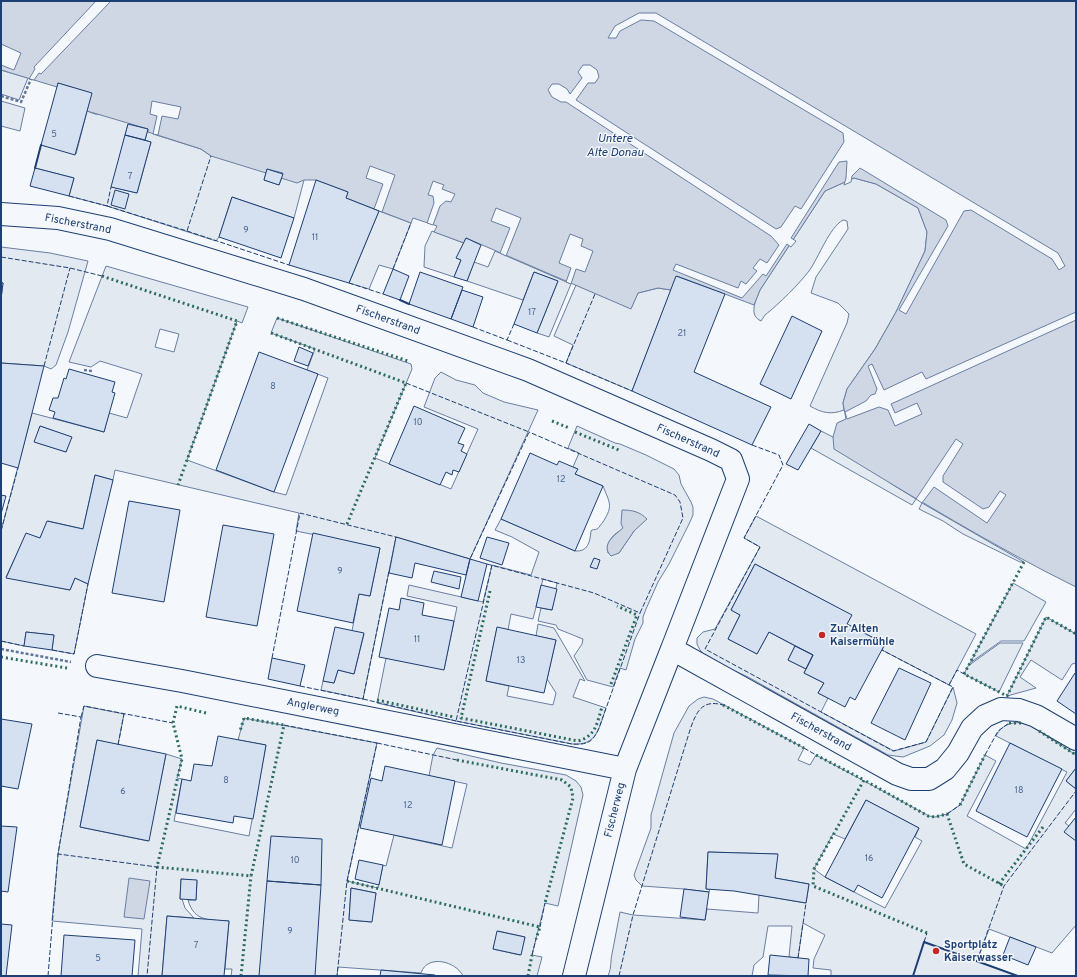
<svg xmlns="http://www.w3.org/2000/svg" width="1077" height="977" font-family="Overpass,sans-serif">
	<style>
		.green { fill: #e3e9f0; stroke: #687fa3; fill-rule: evenodd }
		.water { fill: #cfd7e4; stroke: #687fa3 }
		.pier { fill: #f4f7fb; stroke: #687fa3 }
		.building { fill: #d5e0f0; stroke: #1d3f73 }
		.lines { fill: none; stroke-linecap: round; stroke-linejoin: round }
		.minor-casing { stroke: #1d3f73; stroke-width: 24 }
		.path { stroke: #5e769c; stroke-width: 2.5; stroke-dasharray: 3 2; stroke-linecap: butt }
		.minor { stroke: #f4f7fb; stroke-width: 22 }
		.hedge { stroke: #2c6c60; stroke-width: 3; stroke-dasharray: 2 3; stroke-linecap: butt }
		.fence { stroke: #1d3f73; stroke-width: 1; stroke-dasharray: 5 2; stroke-linecap: butt }
		.wall { stroke: #1d3f73; stroke-width: 2 }
		.poi-dot { fill: #c62828; stroke: #f4f7fb; stroke-width: 1.5 }
		.labels { text-anchor: middle; dominant-baseline: central; stroke-width: 3; stroke-linejoin: round; paint-order: stroke }
		.number-label { font-size: 9px; fill: #4b6792 }
		.street-label { font-size: 11px; fill: #1d3f73; stroke: #f4f7fb }
		.poi-label { font-size: 11px; font-weight: bold; fill: #1d3f73; stroke: #f4f7fb; text-anchor: start }
		.water-label { font-size: 12px; font-style: italic; fill: #1d3f73; stroke: #f4f7fb }
	</style>
	<rect width="100%" height="100%" fill="#f4f7fb"/>
	<!-- green -->
	<path class="green" d="M1,70L28,78L19,100L1,94Z
		M1,101L25,108L20,131L1,126Z
		M87,111L95,114L141,118L153,134L201,149L211,156L227,154L304,180L294,218L232,197L219,237L216,241L107,206L69,196L74,178L35,168L41,145L76,154ZM128,124L148,129L145,140L151,142L137,193L112,187ZM267,169L283,174L279,185L264,180Z
		M854,178L876,184L918,208L927,232L925,251L896,312L875,349L847,389L843,403L844,410C831,415 822,413 810,406L847,323L849,314L838,303L811,293L816,277L848,229L847,221L843,220C829,228 819,257 809,271C799,284 779,304 765,315L761,321C748,315 756,300 760,290L825,191Z
		M379,211L411,223L393,269L379,265L369,289L349,283Z
		M432,231L464,243L457,258L461,260L454,277L424,267L425,246Z
		M1,247L50,253L88,261L68,332L56,365L51,369L44,366L1,363V299L3,283L1,282Z
		M495,251L571,284L549,337L537,333L558,281L534,272L523,300L467,281L474,262L488,267Z
		M106,266L248,307L242,323L237,321L187,460L274,492L286,495L328,378L307,370L315,349L271,333L277,318L411,364L412,369L375,458L451,489L478,429L424,407L435,378L441,372L456,380L475,385L483,393L504,402L538,410L470,559L396,537L363,699L321,690L323,681L334,683L338,670L354,674L364,634L352,631L359,594L370,596L380,548L296,531L299,513L115,470L113,480L95,475L83,529L48,521L40,538L26,534L6,577L70,590L75,578L88,584L74,654L52,650L54,635L26,632L24,646L1,641V531L32,413L104,432L109,413L127,418L142,374L100,361L91,367L69,362ZM160,329L179,334L174,352L155,347ZM40,426L71,437L66,452L35,442Z
		M576,285L631,308L638,293L658,288L671,290L632,391L566,363L573,345L554,336Z
		M577,426L615,443L620,444L646,455L674,469L679,475L681,484L691,502L693,507V515L689,524L669,564L658,582L646,609L643,617V623L635,639L626,670L620,668L613,687L587,680L574,656L582,644L583,639L558,629L556,625L538,621L541,608L552,610L557,583L543,579L533,619L511,614L508,630L497,628L486,681L509,686L507,696L553,705L556,693L547,679L556,640L536,636L538,624L554,628L585,681L580,679L573,697L606,708C599,728 597,746 572,744L456,721L377,703L386,658L444,669L457,607L407,596L409,585L483,602L492,565L531,575L539,552L512,537L495,530L501,519L575,551C588,552 590,542 591,531C592,529 595,530 597,529C599,528 601,524 603,522C614,505 609,502 603,486L575,474L577,469L573,467L579,453L568,448ZM646,519L634,531L619,553H608C603,533 633,524 646,519Z
		M821,431L833,437H841L890,483L916,499L912,505L811,448Z
		M922,503L1024,562H1020L963,534L943,521L919,509Z
		M756,516L976,634L949,685L882,650L885,644L847,624L851,615L755,564L731,610L740,615L728,639L757,654L769,632L795,646L788,660L806,669L804,673L824,683L818,693L828,698L821,712L894,751L926,742L953,687L957,703L952,720L944,735L930,746L903,757L888,755L748,677L707,658L700,650L697,644V638L703,632L715,629L760,547L744,538Z
		M1013,583L1046,602L1024,641H1001L970,663Z
		M1046,617L1076,634V663L1072,664L1062,680L1031,660L1020,677L1036,688L1007,696Z
		M1000,643H1023L999,692L964,674L968,666Z
		M704,697L713,699L804,748L798,760L810,765L816,755L929,816L935,817L947,814L960,805L985,755L996,761L967,816L1026,849L1067,772L996,736C1002,723 1017,720 1030,725L1076,755V768L1066,781L1076,789V809L1065,823L1069,826L1076,841V925L1052,953L989,929L977,961L1018,976H831V970L813,968L814,959L825,935L803,923L798,958L789,957L792,926H768L763,957L754,965L752,976H608C612,966 610,963 612,954C615,940 617,926 620,912L633,915L705,920L707,909L758,913L759,895L806,903L809,884L775,878L777,854L708,852L706,889H710L709,892L684,889L642,886L636,880L634,875L651,828V815L674,733L689,706L698,699ZM866,800L919,828L915,837L922,841L885,908L825,877L814,869L833,834L845,839Z
		M84,706L124,714L118,745L97,740L80,827L148,841L166,754L182,759L177,778L182,779L174,821L249,836L266,745L238,740L244,718L377,743L347,881L378,888L383,865L386,866L394,835L452,848L467,784L429,776L433,755L437,748L501,763L566,775L576,781L581,787L583,795L558,906L545,903L532,955L542,957L537,976H463C456,961 427,954 421,973L338,967L337,976H231L232,969H225L229,921C210,920 194,922 188,900H196L197,881L181,879L180,899H182L185,908L194,918L167,916L162,976H138L142,929L52,921L58,854ZM351,888L376,893L371,922L349,920ZM498,931L525,937L520,955L493,949Z"/>
	<!-- water -->
	<path class="water" d="M1,1H1076V587C993,546 913,497 834,449L833,437L837,423L846,419L843,403L847,389L875,349L896,312L925,251L927,232L918,208L876,184L854,178L825,191L760,290L754,305L677,276L671,290L658,288L638,293L631,309L466,238L464,243L434,232L437,226L413,218L411,223L346,198L348,192L316,180H304L297,183L281,178L283,173L267,169L266,173L211,156L201,149L148,132V129L87,111L91,93L58,83L57,87L1,70Z
		M622,510C633,510 640,512 647,519L634,531L619,553L611,556C600,545 615,535 623,528L621,524Z
		M129,878L150,881L144,919L124,917Z"/>
	<!-- pier -->
	<path class="pier" d="M96,1H111L41,74L39,73L34,80L29,79L35,69L34,67Z
		M639,13H656L1058,253L1065,266L1059,270L1052,259L971,210L964,211L906,314L899,310L948,226L946,220L860,168L852,176L851,182L844,185L846,178L847,161L839,162L791,238L796,241L791,247L787,244L766,276L763,274L742,298L673,270L676,264L738,288L741,281L746,284L757,271L753,268L760,259L767,263L779,245L771,236L566,102H561L552,97L548,90L552,84H559L567,89L570,94L582,78L578,72L583,65H590L597,70L599,77L595,83H588L576,100L776,229L781,227L795,206L801,209L844,142L843,133L654,21L641,20L620,31L616,38H608L615,26Z
		M1,44L21,53L14,70L1,65Z
		M152,101L181,107L178,119L162,116L158,135L153,134L157,116L150,114Z
		M370,166L395,175L382,212L374,209L383,184L366,178Z
		M433,181L444,185L442,189L455,194L451,202L446,201L440,206L433,225L427,223L434,203L433,196L428,195Z
		M496,208L521,218L506,256L500,253L510,228L491,221Z
		M570,234L583,239L581,246L593,251L585,272L576,269L571,284L566,282L571,268L559,263Z
		M1076,312V320L891,404L895,413L917,403L922,414L895,426L888,410L879,407L847,419L845,412L866,401L871,395L875,394L877,389L868,366L872,364L884,390L922,372L926,379Z
		M956,439L963,444L943,476V482L983,509L989,507L1000,491L1006,495L987,523L934,487L922,503L916,499Z"/>
	<!-- building -->
	<path class="building" d="M58,83L92,93L75,155L41,145Z
		M128,124L148,129L145,140L125,135Z
		M125,135L151,142L137,193L111,187Z
		M35,168L74,178L69,196L30,186Z
		M267,169L283,174L279,185L264,180Z
		M316,180L348,192L346,198L379,211L349,283L289,265Z
		M115,190L129,194L125,209L111,205Z
		M232,197L294,218L281,258L219,237Z
		M466,238L481,245L467,281L454,277L461,260L456,258Z
		M393,269L409,276L400,300L383,294Z
		M420,272L463,287L451,319L409,304Z
		M534,272L558,281L537,333L514,324Z
		M676,276L725,294L694,372L771,407L752,445L632,391Z
		M1,282L3,283L1,299Z
		M462,290L483,297L473,327L451,319Z
		M792,316L822,331L791,399L760,384Z
		M299,347L313,353L308,366L294,361Z
		M259,352L318,374L274,492L216,470Z
		M1,363L44,366L18,468L1,463Z
		M69,369L115,382L112,392L115,393L104,432L53,418L55,412L49,410L53,398H58L64,378L66,379Z
		M414,406L465,428L458,443L464,445L461,451L467,454L459,472L453,470L452,475L446,472L440,485L389,464Z
		M809,424L821,431L798,470L786,464Z
		M40,426L72,437L66,452L34,442Z
		M530,453L557,465L559,461L573,467L578,469L575,474L603,486L575,551L501,519Z
		M95,475L113,480L88,584L75,578L70,590L6,578L26,533L40,538L47,521L83,529Z
		M1,495L6,496L1,514Z
		M129,501L180,510L164,602L112,593Z
		M223,525L274,534L257,626L206,617Z
		M313,533L380,548L370,596L359,594L353,623L297,611Z
		M396,537L470,559L466,575L415,563L412,578L389,573Z
		M487,537L509,543L502,565L480,558Z
		M594,558L600,560L597,569L590,567Z
		M470,559L487,564L478,601L461,597Z
		M755,564L852,615L847,624L885,644L855,700L850,697L845,707L818,693L824,683L804,673L813,655L769,632L757,654L728,639L740,615L731,610Z
		M434,571L461,577L459,589L431,582Z
		M541,585L557,589L552,610L536,607Z
		M401,598L424,603L422,615L454,621L444,670L379,657L389,608L399,610Z
		M335,627L364,633L354,674L338,670L334,683L323,681Z
		M497,627L556,640L544,693L486,681Z
		M26,632L54,635L52,650L24,646Z
		M795,646L813,655L806,669L788,660Z
		M272,658L305,665L300,686L268,679Z
		M899,668L931,683L905,740L871,723Z
		M1075,673L1076,674V714L1057,701Z
		M1,719L32,724L18,789L1,786Z
		M218,736L266,745L253,819L234,816L233,823L176,813L182,779L191,781L194,764L212,766Z
		M97,740L166,754L149,841L80,827Z
		M1010,743L1062,769L1027,837L976,811Z
		M385,766L455,781L442,845L360,828L371,778L382,781Z
		M1076,768V789L1066,781Z
		M866,800L919,828L882,898L858,885L854,892L825,877Z
		M1076,817V841L1064,832Z
		M1,826L17,827L8,892L1,891Z
		M271,836L322,839L321,885L267,881Z
		M708,852L778,854L775,878L809,884L806,903L734,891L706,889Z
		M359,860L383,865L379,885L355,879Z
		M181,879L197,880L196,900L180,899Z
		M267,881L321,885L315,976H259Z
		M351,888L376,893L372,922L349,920Z
		M684,889L709,892L705,920L680,917Z
		M167,916L229,921L224,976H162Z
		M1,924L12,925L6,976H1Z
		M497,931L525,937L521,955L493,949Z
		M64,935L135,940L132,976H61Z
		M1010,937L1036,947L1028,965L1003,955Z
		M770,955L809,959L808,976L768,975Z
		M381,970L435,975V976H380Z"/>
	<g class="lines">
		<!-- minor casing -->
		<g class="minor-casing">
			<path id="minor" d="M1,214L58,218L110,229L304,289L528,370L711,450L731,460L738,479L672,649L897,774L911,779H929L945,769L958,753L972,728L985,716L1001,709L1019,710L1036,716L1076,739
				M97,666L182,681L625,769
				M574,976L625,769L672,649"/>
		</g>
		<!-- path -->
		<path class="path" d="M1,96L21,102L31,79
			M84,370L92,371
			M1,649L71,662"/>
		<!-- minor -->
		<use href="#minor" class="minor"/>
		<!-- hedge -->
		<path class="hedge" d="M102,276L237,321L178,485
			M277,318L408,361
			M271,333L406,383L347,524
			M552,421L569,428
			M575,432L619,450
			M1024,562L964,674L1007,696L1046,617L1076,634
			M490,591L461,718L578,741C596,736 597,723 602,707
			M1,657L67,668
			M611,684L637,615L617,606
			M377,700L454,717
			M723,705L804,748
			M206,713L177,706L173,723L182,759L157,867L251,876L284,725L244,718L240,731
			M1009,723H1024
			M1039,731L1076,755
			M816,755L864,780
			M457,760L562,780L571,787L573,798L545,903
			M960,805L985,755
			M347,881L540,927L536,939
			M999,884L1043,827
			M927,933L813,886L814,869L864,780L928,816L935,817L947,814L964,864L1004,886
			M241,976L251,876
			M528,976L532,955"/>
		<!-- fence -->
		<path class="fence" d="M69,196L107,206L111,187
			M107,206L187,231L211,156
			M187,231L289,265
			M1,257L70,268L102,276
			M393,269L411,223
			M349,283L383,294
			M473,327L507,340L514,324
			M507,340L566,363L595,294
			M566,363L632,391
			M44,366L70,268
			M406,383L529,432L470,559
			M752,445L779,455L783,465L744,538L760,547L705,649L893,751L926,742L953,687L882,650
			M1,531L18,468
			M487,564L594,593L640,613L683,518L680,502L675,495L529,432
			M492,565L456,721L572,744C588,745 593,742 599,728L640,613
			M1,641L24,646
			M52,650L74,654L88,584
			M272,658L300,513L396,537V538
			M949,685L957,670L964,674
			M300,686L363,699L389,571
			M363,699L456,721
			M58,713L81,717L58,854L157,867L147,976
			M81,717L84,706L173,723
			M284,725L377,743L347,881L337,976
			M377,743L457,760
			M118,745L124,714
			M804,748L816,755
			M985,755L998,731L1009,723
			M947,814L960,805
			M540,927L545,903
			M924,942L927,933
			M532,955L536,939
			M798,958L806,903
			M977,961L1004,886L1076,791
			M48,976L58,854
			M619,976L633,915L690,730C696,712 702,699 723,705"/>
		<!-- wall -->
		<path class="wall" d="M35,168L41,145
			M400,300L409,304
			M913,976L924,942L1018,976"/>
	</g>
	<!-- markers -->
	<g class="poi-dot">
		<circle cx="822" cy="635" r="4"/>
		<circle cx="936" cy="951" r="4"/>
	</g>
	<g class="labels">
		<!-- number labels -->
		<g class="number-label">
			<text x="54" y="134">5</text>
			<text x="130" y="176">7</text>
			<text x="246" y="230">9</text>
			<text x="315" y="237">11</text>
			<text x="532" y="312">17</text>
			<text x="682" y="333">21</text>
			<text x="273" y="386">8</text>
			<text x="418" y="422">10</text>
			<text x="561" y="479">12</text>
			<text x="340" y="571">9</text>
			<text x="417" y="639">11</text>
			<text x="521" y="660">13</text>
			<text x="226" y="780">8</text>
			<text x="1019" y="790">18</text>
			<text x="123" y="791">6</text>
			<text x="408" y="805">12</text>
			<text x="869" y="858">16</text>
			<text x="295" y="860">10</text>
			<text x="290" y="931">9</text>
			<text x="196" y="945">7</text>
			<text x="98" y="958">5</text>
		</g>
		<!-- street labels -->
		<g class="street-label">
			<text transform="translate(78 224) rotate(11)">Fischerstrand</text>
			<text transform="translate(388 320) rotate(20)">Fischerstrand</text>
			<text transform="translate(688 441) rotate(24)">Fischerstrand</text>
			<text transform="translate(313 707) rotate(11)">Anglerweg</text>
			<text transform="translate(821 732) rotate(29)">Fischerstrand</text>
			<text transform="translate(615 810) rotate(-76)">Fischerweg</text>
		</g>
		<!-- poi labels -->
		<g class="poi-label">
			<text x="830" y="629">Zur Alten<tspan x="830" dy="13">Kaisermühle</tspan></text>
			<text x="944" y="945">Sportplatz<tspan x="944" dy="13">Kaiserwasser</tspan></text>
		</g>
		<!-- water labels -->
		<g class="water-label">
			<text x="615" y="139">Untere<tspan x="615" dy="14">Alte Donau</tspan></text>
		</g>
	</g>
	<!-- border -->
	<rect width="1077" height="977" fill="none" stroke="#1d3f73" stroke-width="4"/>
</svg>
